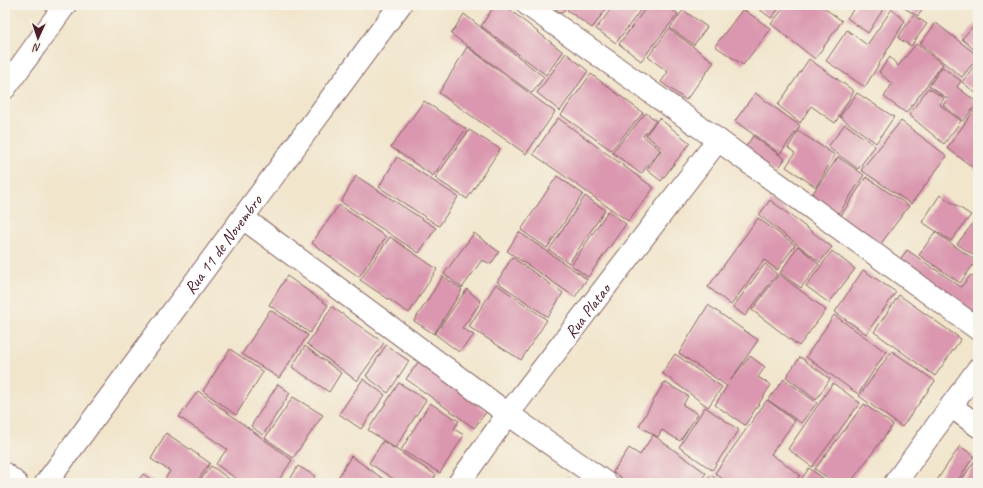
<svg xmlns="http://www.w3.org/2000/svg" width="983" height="488" font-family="Caveat,sans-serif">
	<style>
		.building { fill: #da97af }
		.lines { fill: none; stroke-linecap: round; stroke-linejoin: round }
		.minor-casing { stroke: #846463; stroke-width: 24 }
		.major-casing { stroke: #846463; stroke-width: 24 }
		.minor { stroke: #fff; stroke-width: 22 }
		.major { stroke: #fff; stroke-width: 22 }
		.labels { text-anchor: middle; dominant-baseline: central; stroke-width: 3; stroke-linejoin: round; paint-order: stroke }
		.street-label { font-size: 17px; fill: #4a1f2b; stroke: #f7f3e8 }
	</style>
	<rect width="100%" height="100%" fill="#f7f3e8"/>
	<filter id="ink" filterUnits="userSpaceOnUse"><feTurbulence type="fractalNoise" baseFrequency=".025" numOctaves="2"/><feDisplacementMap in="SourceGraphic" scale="8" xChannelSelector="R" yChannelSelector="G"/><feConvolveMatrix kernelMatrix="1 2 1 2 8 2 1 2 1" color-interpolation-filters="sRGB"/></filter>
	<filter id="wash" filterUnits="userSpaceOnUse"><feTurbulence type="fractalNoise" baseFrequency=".012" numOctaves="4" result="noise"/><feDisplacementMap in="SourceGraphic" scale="16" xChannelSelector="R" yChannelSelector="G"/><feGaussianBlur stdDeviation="0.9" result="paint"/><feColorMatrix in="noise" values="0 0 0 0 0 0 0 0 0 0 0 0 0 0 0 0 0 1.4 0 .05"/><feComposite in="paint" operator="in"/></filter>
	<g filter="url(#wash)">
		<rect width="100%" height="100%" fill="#f1e5cc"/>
		<g id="blocks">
			<!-- building -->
			<path class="building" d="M495,5H504L563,52L546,75L481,26Z
				M550,5H568L562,13Z
				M571,5H609L592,28L567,10Z
				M614,5H644L616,43L596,29Z
				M648,5H666L678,14L641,61L619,44Z
				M754,5H782L771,18Z
				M786,5H820L842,21L815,59L771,24Z
				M857,5H886L868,33L847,18Z
				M899,5H926L918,16Z
				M743,9L771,29L743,65L715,46Z
				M892,9L905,21L865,87L826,61L847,30L867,45Z
				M683,10L707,27L694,45L670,28Z
				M464,14L544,77L532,93L451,34Z
				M913,15L927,24L911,46L898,38Z
				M936,23L978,56V57L962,77L920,44Z
				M975,24L978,26V53L962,39Z
				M669,29L714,62L686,100L661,82L668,72L648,57Z
				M916,44L943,64L906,113L884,97L892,84L879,72L890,57L898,66Z
				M467,47L555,112L526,154L439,93Z
				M566,53L588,71L560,111L537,93Z
				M809,59L854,91L835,123L811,106L800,123L778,105Z
				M978,61V95L962,82Z
				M942,67L961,81L957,87L978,103L963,121L943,105L948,99L929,86Z
				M591,74L643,113L611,150L561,115Z
				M928,88L944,98L940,105L961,121L944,144L909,115Z
				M755,93L800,126L780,154L735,121Z
				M857,93L894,117L876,143L840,117Z
				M424,101L466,129L433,176L391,147Z
				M978,105V171L947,148Z
				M646,113L656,121L643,136L660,150L641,174L612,152Z
				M558,118L654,188L628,221L533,154Z
				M659,118L690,143L661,181L647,170L662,149L646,135Z
				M901,121L947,156L911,204L861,170Z
				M845,124L875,146L858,169L828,147Z
				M469,130L500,149L467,199L435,178Z
				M798,131L835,155L816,187L786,167L795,153L788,148Z
				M753,136L785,159L775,173L743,151Z
				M397,157L458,197L439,226L379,187Z
				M838,157L864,175L836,218L808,200Z
				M356,176L436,228L419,253L341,202Z
				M557,176L583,194L547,248L521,230Z
				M866,177L909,206L879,246L838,220Z
				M940,195L971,215L951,241L922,222Z
				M585,196L605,210L569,263L549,250Z
				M770,200L832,247L820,262L759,215Z
				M339,205L386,237L359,277L312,243Z
				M608,211L626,224L588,277L571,265Z
				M978,217V258L957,244Z
				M758,218L795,245L777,270L764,260L731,305L708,287Z
				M519,232L587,279L575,297L507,251Z
				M935,232L976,261L960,283L919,255Z
				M474,233L499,252L491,264L482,260L462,288L444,274Z
				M390,237L437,269L409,313L360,280Z
				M798,246L819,264L801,288L780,273Z
				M907,250L961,287L971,275L978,280V308L971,318L896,265Z
				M832,251L855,269L829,303L806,286Z
				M512,257L563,293L548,317L497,282Z
				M765,264L777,274L745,316L733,307Z
				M863,270L896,292L866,334L835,312Z
				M779,274L826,310L799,346L752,310Z
				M287,276L328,305L310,333L269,305Z
				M443,276L462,290L434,334L414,321Z
				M496,284L547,320L521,360L469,327Z
				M467,289L481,302L462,328L474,335L459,352L435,334Z
				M899,295L961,339L935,376L874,332Z
				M708,305L758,340L730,381L750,356L765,367L758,377L771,385L745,425L715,405L727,386L679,353Z
				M332,307L384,343L357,381L307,344Z
				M270,310L308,335L279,378L242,354Z
				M834,315L886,352L858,394L806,357Z
				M386,345L409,361L388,393L366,376Z
				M305,346L341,373L329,392L292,367Z
				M230,349L263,372L236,415L203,391Z
				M892,351L935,381L902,427L859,396Z
				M675,354L722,387L708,407L662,373Z
				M800,357L830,379L816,400L786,377Z
				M419,361L487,411L474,428L406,379Z
				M363,379L385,395L361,429L339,414Z
				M784,379L817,403L801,423L768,400Z
				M664,382L688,396L683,405L698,414L680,441L662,430L658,437L639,426Z
				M399,383L426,400L395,448L368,430Z
				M833,383L860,403L812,467L788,449Z
				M278,384L290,393L263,435L251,426Z
				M198,391L292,460L277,483H242L216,464L227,449L179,417Z
				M293,397L323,415L293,458L265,438Z
				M767,400L795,421L771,454L800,475L794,483H728L715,473Z
				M430,403L459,421L454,429L464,435L440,473L401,450Z
				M864,404L893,425L850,483H835L815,469Z
				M705,407L739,430L712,470L679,447Z
				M166,433L210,463L196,483H170L165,479L170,471L151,459Z
				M653,435L706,473L699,483H629L613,472L629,448L640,455Z
				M383,441L436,475L431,483H400L369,463Z
				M960,446L974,456L956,483H935Z
				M351,456L389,483H335Z
				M977,458L978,459V483H959Z
				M211,466L235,483H198Z
				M298,466L315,476L311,483H288Z
				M809,468L830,483H799Z
				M143,474L157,483H136Z
				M711,475L722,483H705Z
				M568,478L574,483H565Z"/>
		</g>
	</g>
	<g filter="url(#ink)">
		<use href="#blocks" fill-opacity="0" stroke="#846463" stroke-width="1"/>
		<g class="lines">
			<!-- minor casing -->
			<g class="minor-casing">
				<g id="minor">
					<path d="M528,5L718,140L978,329"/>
					<path d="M5,88L65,5"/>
					<path d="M243,218L508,414L606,483"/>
					<path d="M951,406L978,426"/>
					<path d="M5,474L16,483"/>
					<path id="s1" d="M459,483L508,414L718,140"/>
					<path d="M895,483L978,369"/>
				</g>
			</g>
			<!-- major casing -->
			<g class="major-casing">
				<g id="major">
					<path id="s2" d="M46,483L400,5"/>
				</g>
			</g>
			<!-- minor -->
			<use href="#minor" class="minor"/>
			<!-- major -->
			<use href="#major" class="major"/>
		</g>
	</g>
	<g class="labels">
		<!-- street labels -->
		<g class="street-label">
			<text stroke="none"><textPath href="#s2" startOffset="297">Rua 11 de Novembro</textPath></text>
			<text stroke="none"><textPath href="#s1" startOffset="215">Rua Platao</textPath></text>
		</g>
	</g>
	<!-- margin -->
	<rect width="983" height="488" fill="none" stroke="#f7f3e8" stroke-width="20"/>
	<!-- north arrow -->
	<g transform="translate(38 38) rotate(183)" stroke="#f7f3e8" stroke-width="3" paint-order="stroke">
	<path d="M0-3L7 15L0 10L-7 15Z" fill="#4a1f2b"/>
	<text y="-6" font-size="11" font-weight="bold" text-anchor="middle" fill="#4a1f2b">N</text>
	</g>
</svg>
